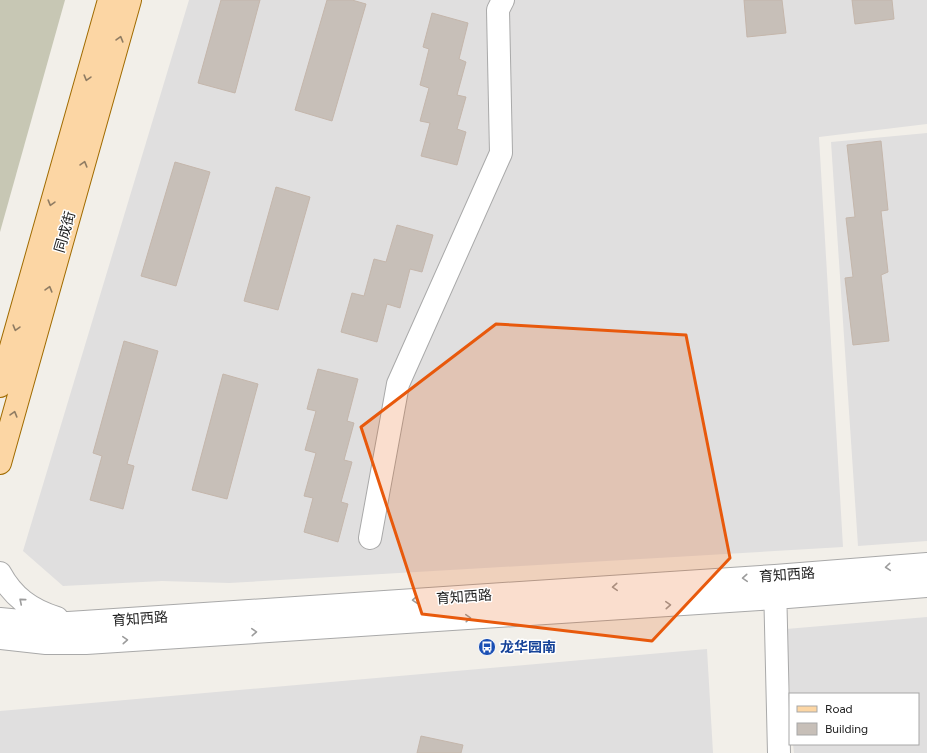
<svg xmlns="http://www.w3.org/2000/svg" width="927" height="753" font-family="Figtree,'Noto Sans SC',sans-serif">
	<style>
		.residential { fill: #e0dfdf }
		.construction { fill: #c7c7b4 }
		.building { fill: #c7bfb8; stroke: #c4b6ab }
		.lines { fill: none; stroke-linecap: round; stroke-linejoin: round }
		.minor-casing { stroke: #a9a9a9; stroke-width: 24 }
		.major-casing { stroke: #a06b00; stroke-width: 24 }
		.minor { stroke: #fff; stroke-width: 22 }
		.major { stroke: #fcd6a4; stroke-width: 22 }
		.oneway { stroke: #8f7c63 }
		.oneway2 { stroke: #9c9c9c }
		.marked { fill: #e8590c; fill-opacity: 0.2; stroke: #e8590c; stroke-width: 3; stroke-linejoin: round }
		.labels { text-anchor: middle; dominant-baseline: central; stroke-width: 3; stroke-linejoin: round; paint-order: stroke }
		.street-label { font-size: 14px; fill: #222; stroke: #fff }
		.transit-label { font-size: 14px; font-weight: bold; fill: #164399; stroke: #fff; text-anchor: start }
	</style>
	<rect width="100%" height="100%" fill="#f2efe9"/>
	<!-- residential -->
	<path class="residential" d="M189,0H927V124L819,137L843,547L229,583L162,581L63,586L23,551Z
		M927,133V541L858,546L831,142Z
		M927,617V753H794L793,744H918V694H790V695L786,629Z
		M707,649L713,753H0V711Z"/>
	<!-- construction -->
	<path class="construction" d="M0,0H65L0,232Z"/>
	<!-- building -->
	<path class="building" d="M221,0H260L235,93L198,83Z
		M327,0H352L366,4L332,121L295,110Z
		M744,0H782L786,33L747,37Z
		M852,0H892L894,19L855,24Z
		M432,13L468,23L459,59L466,62L457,95L466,97L457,129L466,132L457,165L421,156L430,123L420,121L429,88L420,85L429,49L423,47Z
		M881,141L888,210L881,211L888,272L881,275L889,341L853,345L845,278L853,277L846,218L855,217L847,145Z
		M175,162L210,172L176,286L141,276Z
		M276,187L310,197L278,310L244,301Z
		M397,225L433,235L422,272L410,269L400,308L387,304L377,342L341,332L352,293L364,296L374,259L386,262Z
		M124,341L158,351L127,464L134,466L123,509L90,500L102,456L93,453Z
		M318,369L358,379L347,421L354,423L344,460L352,462L341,502L348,504L338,542L304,532L313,498L304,496L316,453L305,450L316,411L307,409Z
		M223,374L258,384L227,499L192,490Z
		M421,736L463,745L461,753H417Z"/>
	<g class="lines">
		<!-- minor casing -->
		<g class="minor-casing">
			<path id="minor" d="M370,538L398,384L501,153L498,10L503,0
				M0,573C13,597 31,610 57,618
				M775,584L779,753
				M0,619L52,624L84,622L775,576L927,564
				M0,638L46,643H86L775,598L927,586"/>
		</g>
		<!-- major casing -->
		<g class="major-casing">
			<path id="major" d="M0,386L109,0
				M0,463L130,0"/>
		</g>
		<!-- minor -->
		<use href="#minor" class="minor"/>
		<!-- major -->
		<use href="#major" class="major"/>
	</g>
	<!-- one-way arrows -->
	<defs><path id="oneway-chevron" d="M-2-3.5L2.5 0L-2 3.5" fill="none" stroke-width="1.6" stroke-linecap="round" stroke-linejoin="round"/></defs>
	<g class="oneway">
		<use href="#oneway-chevron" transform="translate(120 39) rotate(-74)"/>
		<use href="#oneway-chevron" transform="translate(87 78) rotate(106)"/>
		<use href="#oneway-chevron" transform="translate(84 164) rotate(-74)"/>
		<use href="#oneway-chevron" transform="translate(51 203) rotate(106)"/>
		<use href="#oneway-chevron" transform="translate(49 289) rotate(-74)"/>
		<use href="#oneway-chevron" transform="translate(16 328) rotate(106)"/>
		<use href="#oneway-chevron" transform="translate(14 414) rotate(-74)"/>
	</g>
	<g class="oneway2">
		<use href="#oneway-chevron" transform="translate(888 567) rotate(175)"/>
		<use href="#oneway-chevron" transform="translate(745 578) rotate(176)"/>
		<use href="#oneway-chevron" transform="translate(615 587) rotate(176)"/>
		<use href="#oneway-chevron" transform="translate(415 600) rotate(176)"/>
		<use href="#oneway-chevron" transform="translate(22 601) rotate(-140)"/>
		<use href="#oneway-chevron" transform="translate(668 605) rotate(-4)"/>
		<use href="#oneway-chevron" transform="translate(468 618) rotate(-4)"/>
		<use href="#oneway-chevron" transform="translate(254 632) rotate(-4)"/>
		<use href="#oneway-chevron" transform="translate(125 640) rotate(-4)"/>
	</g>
	<!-- marked area -->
	<path class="marked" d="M496,324L686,335L730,558L652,641L422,614L361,427Z"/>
	<!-- icons -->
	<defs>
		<g id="bus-disc" transform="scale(0.9)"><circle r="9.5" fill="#1a4fb4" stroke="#fff"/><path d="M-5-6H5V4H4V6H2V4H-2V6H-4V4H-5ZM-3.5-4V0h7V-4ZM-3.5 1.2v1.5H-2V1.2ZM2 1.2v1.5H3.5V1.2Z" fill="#fff"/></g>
	</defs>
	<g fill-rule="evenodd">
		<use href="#bus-disc" x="487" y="647"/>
	</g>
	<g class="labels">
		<!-- street labels -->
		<g class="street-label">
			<text transform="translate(65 232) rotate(-74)">同成街</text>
			<text transform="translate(787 575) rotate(-4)">育知西路</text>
			<text transform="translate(464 597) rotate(-4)">育知西路</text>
			<text transform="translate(140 619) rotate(-4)">育知西路</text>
		</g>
		<!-- transit labels -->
		<g class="transit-label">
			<text x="500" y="647">龙华园南</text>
		</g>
	</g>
	<!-- legend -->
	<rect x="789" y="693" width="130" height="52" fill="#ffffff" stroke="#a7a7a7"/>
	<rect x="797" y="706" width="20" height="6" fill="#fcd6a4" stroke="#a7a7a7"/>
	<text x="825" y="713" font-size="12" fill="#222222">Road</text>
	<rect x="797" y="723" width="20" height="12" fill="#c7bfb8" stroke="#a7a7a7"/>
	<text x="825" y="733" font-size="12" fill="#222222">Building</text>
</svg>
